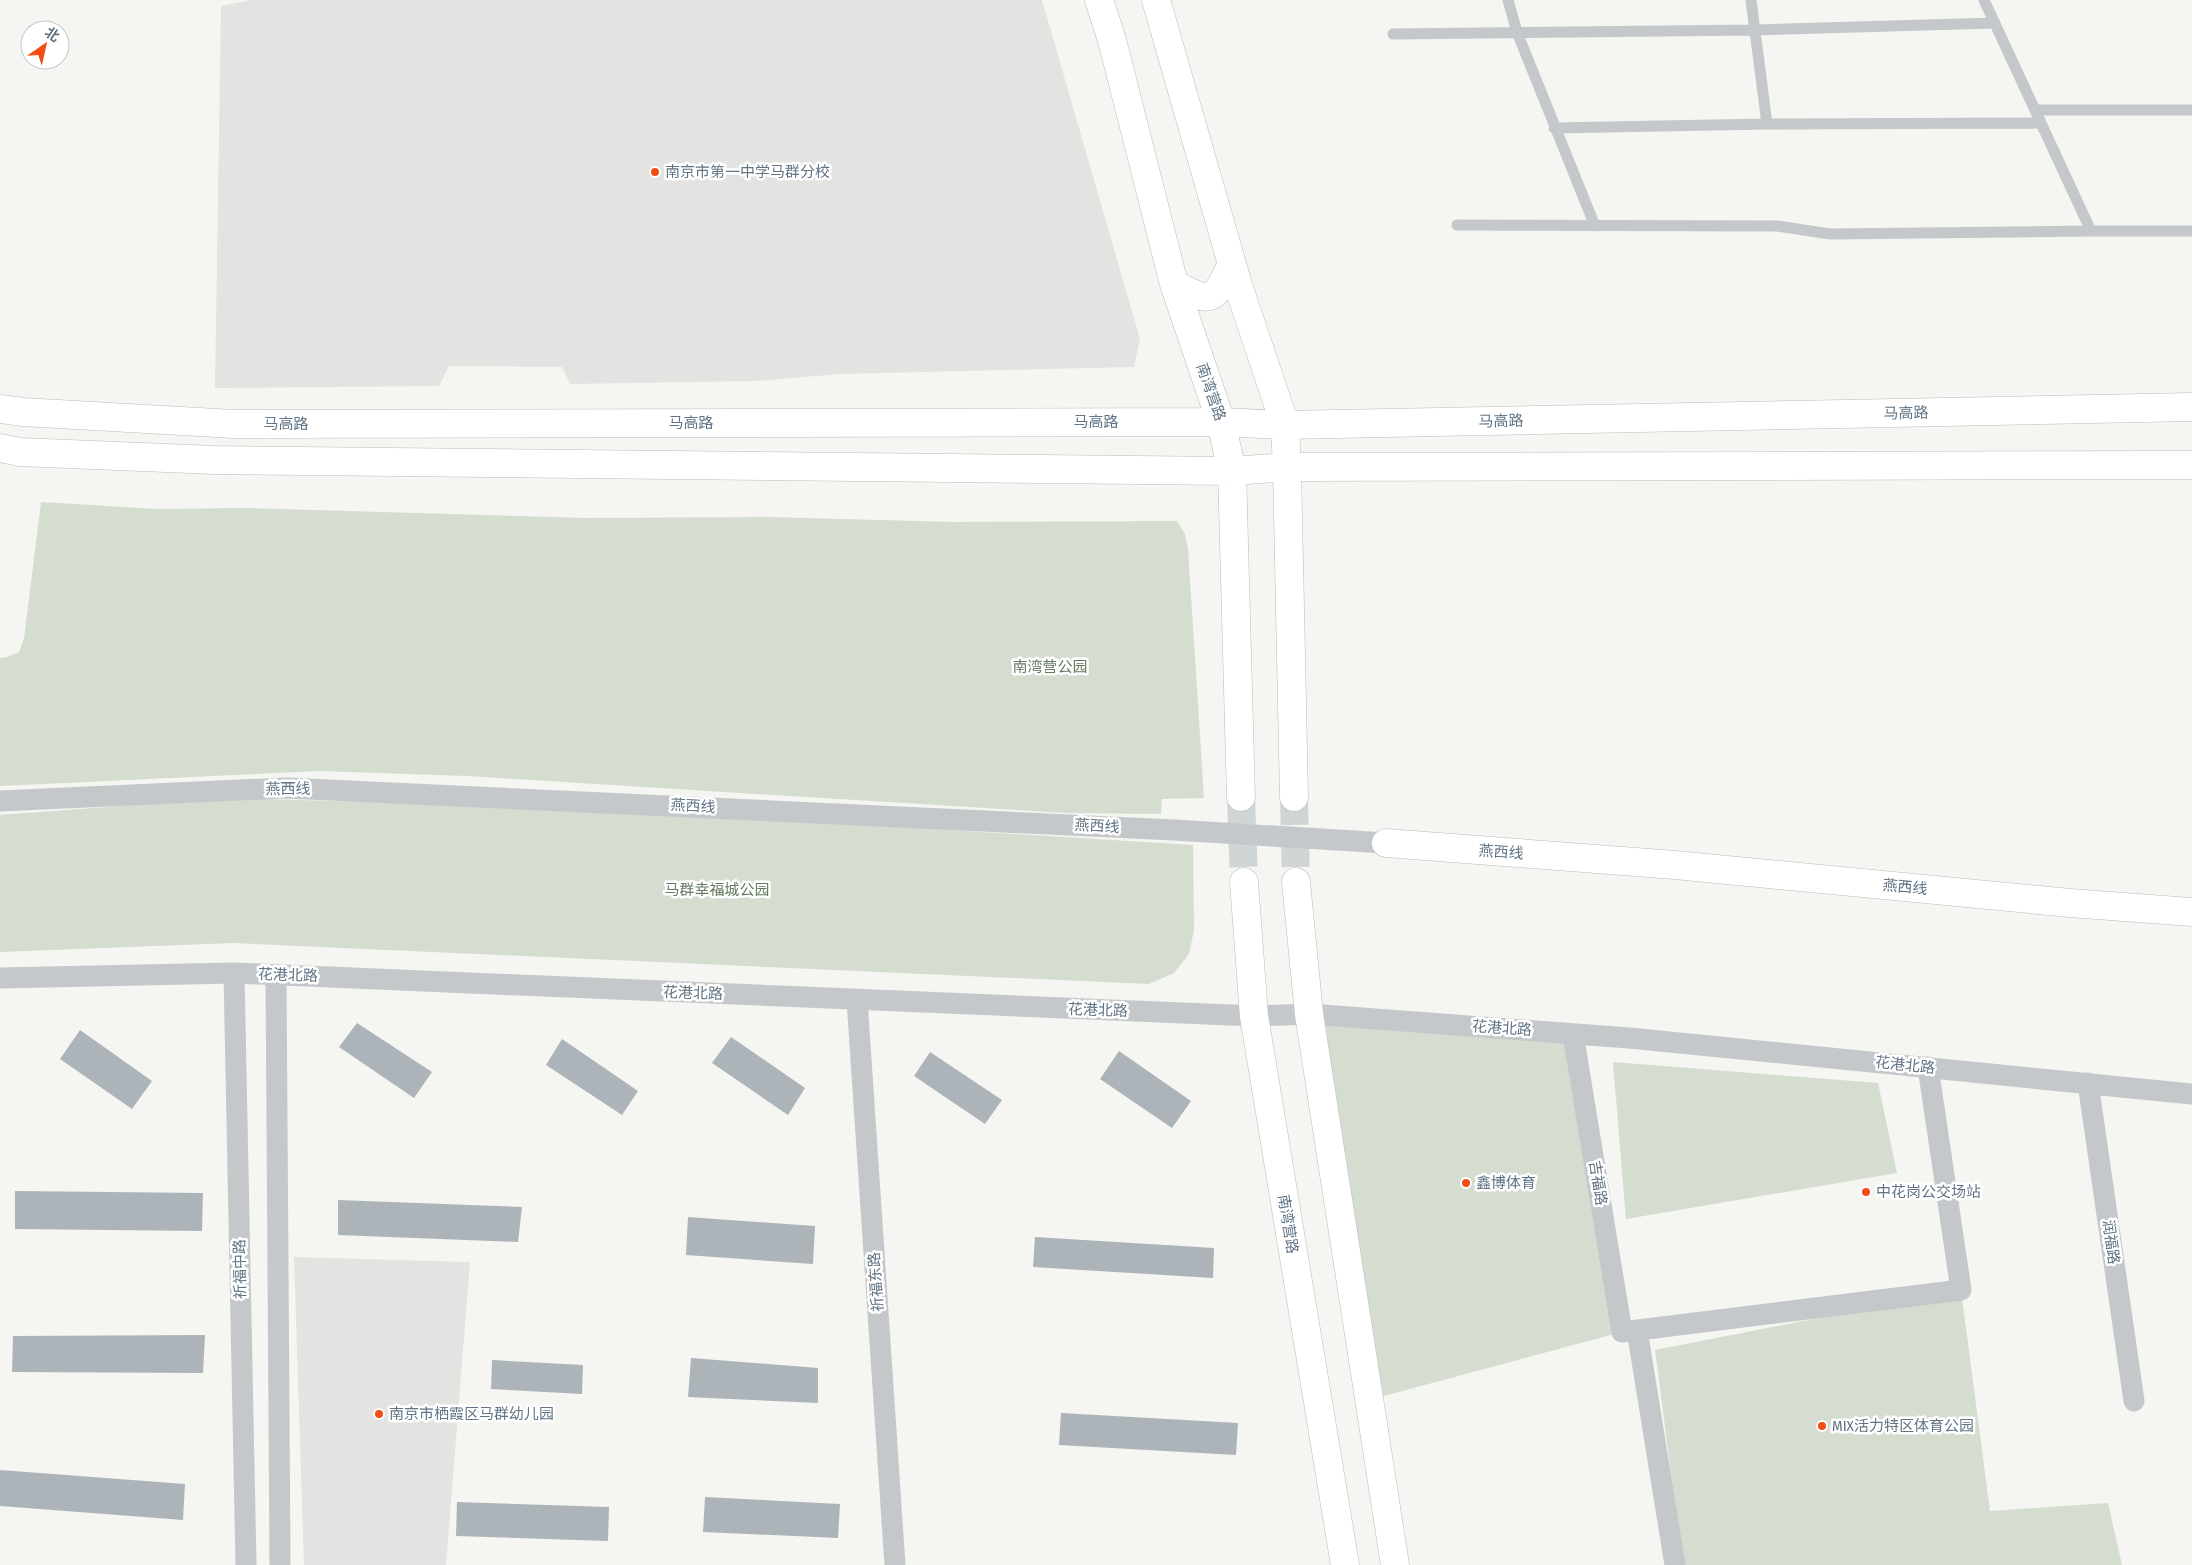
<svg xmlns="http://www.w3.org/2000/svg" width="2192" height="1565" font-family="'Fira Sans Condensed','Noto Sans SC',sans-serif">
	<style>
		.built { fill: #e3e4e2 }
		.green { fill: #d5ddd1 }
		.building { fill: #acb4ba }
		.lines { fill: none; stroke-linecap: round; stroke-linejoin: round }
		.secondary-tunnel { stroke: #d0d5d6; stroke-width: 28; stroke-dasharray: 28 14; stroke-linecap: butt }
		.secondary-casing { stroke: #b8bdc2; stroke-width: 29 }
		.service { stroke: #c4c8cb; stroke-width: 11 }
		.minor { stroke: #c4c8cb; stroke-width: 21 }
		.secondary { stroke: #fff; stroke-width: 28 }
		.poi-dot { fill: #f34d13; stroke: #fff; stroke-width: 2 }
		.labels { text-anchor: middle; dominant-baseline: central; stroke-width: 5; stroke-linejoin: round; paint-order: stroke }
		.poi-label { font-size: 15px; fill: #617485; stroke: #fff; text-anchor: start }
		.street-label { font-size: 15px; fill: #617485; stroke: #fff }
		.park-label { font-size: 15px; fill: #657b61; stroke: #fff }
	</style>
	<rect width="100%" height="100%" fill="#f5f5f1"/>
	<!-- built -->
	<path class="built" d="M251,0H1042L1140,339L1134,367L840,374L757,381L570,384L562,367L449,366L439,386L215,388L221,6Z
		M294,1257L470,1262L446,1565H304Z"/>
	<!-- green -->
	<path class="green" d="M41,502L157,509L247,508L587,518L769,517L953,522L1177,521L1185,534L1188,549L1204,798L1162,799L1161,814L1065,813L467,776L319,771L0,786V658L7,657L19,652L24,638Z
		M263,799L409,803L757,818L1193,845L1194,930L1189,954L1174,973L1149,984L233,943L0,952V815L146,804Z
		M1309,1014L1573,1034L1622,1332L1369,1400Z
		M1613,1062L1878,1083L1897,1173L1626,1219Z
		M1961,1290L1990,1511L2108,1503L2122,1565H1683L1655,1350Z"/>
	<!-- building -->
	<path class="building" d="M357,1023L432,1072L414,1098L339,1047Z
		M80,1030L152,1081L132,1109L60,1059Z
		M731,1037L805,1088L788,1115L712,1063Z
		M562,1039L638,1091L622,1115L546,1065Z
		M1119,1051L1191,1101L1172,1128L1100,1079Z
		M930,1052L1002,1100L985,1124L914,1076Z
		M15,1191L203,1193L202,1231L15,1229Z
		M338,1200L522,1207L518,1242L338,1235Z
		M688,1217L815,1226L813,1264L686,1255Z
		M1035,1237L1214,1248L1213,1278L1033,1267Z
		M205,1335L203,1373L12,1372L13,1336Z
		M691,1358L818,1368V1403L688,1397Z
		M492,1360L583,1365L582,1394L491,1389Z
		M1061,1413L1238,1423L1236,1455L1059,1445Z
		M0,1470L185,1484L183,1520L0,1506Z
		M705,1497L840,1504L838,1538L703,1532Z
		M457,1502L609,1507L608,1541L456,1536Z"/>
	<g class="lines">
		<!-- secondary-tunnel -->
		<path class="secondary-tunnel" d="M1241,797L1244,882
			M1294,797L1296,882"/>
		<!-- secondary casing -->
		<g class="secondary-casing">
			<path id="secondary" d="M1099,0L1112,40L1174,284L1221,422L1232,471L1241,797
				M1156,0L1238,285L1285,425L1287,467L1294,797
				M1174,284C1212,305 1214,301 1232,264
				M0,409L23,412L234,424L1221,422L1285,425L2192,407
				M0,448L20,452L215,460L1232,471L1287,467L2192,465
				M1386,843L1675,865L2070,903L2192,912
				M1244,882L1254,1016L1345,1565
				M1296,882L1309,1014L1395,1565"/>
		</g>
		<!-- service -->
		<path class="service" d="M1508,0L1517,32L1595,226
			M1984,0L2091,231H2192
			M1393,34L1755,30L1995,23
			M2035,110H2192
			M1767,124L2041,123
			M1554,128L1767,124L1751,0
			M1457,225L1777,226L1830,234L2091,231"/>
		<!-- minor -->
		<path class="minor" d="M0,801L286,788L1174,830L1386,843
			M234,973L246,1565
			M276,975L280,1565
			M0,978L234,973L1254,1016L1309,1014L1629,1038L2192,1094
			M857,1000L895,1565
			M1573,1034L1622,1332L1961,1290L1928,1067
			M2088,1083L2134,1401
			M1637,1330L1675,1565"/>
		<!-- secondary -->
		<use href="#secondary" class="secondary"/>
	</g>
	<!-- markers -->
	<g class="poi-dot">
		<circle cx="655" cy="172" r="5"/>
		<circle cx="1466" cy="1183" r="5"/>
		<circle cx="1866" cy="1192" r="5"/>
		<circle cx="379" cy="1414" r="5"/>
		<circle cx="1822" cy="1426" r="5"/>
	</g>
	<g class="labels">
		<!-- poi labels -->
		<g class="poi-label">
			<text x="665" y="172">南京市第一中学马群分校</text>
			<text x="1476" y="1183">鑫博体育</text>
			<text x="1876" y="1192">中花岗公交场站</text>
			<text x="389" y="1414">南京市栖霞区马群幼儿园</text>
			<text x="1832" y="1426">MIX活力特区体育公园</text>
		</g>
		<!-- street labels -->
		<g class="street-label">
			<text transform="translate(1211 392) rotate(71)">南湾营路</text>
			<text transform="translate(1906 413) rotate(-1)">马高路</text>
			<text transform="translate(1501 421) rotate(-1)">马高路</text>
			<text x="1096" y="422">马高路</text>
			<text x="691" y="423">马高路</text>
			<text x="286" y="424">马高路</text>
			<text x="288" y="789">燕西线</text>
			<text transform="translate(693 806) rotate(3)">燕西线</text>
			<text transform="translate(1097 826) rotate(3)">燕西线</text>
			<text transform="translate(1501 852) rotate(4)">燕西线</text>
			<text transform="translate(1905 887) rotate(5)">燕西线</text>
			<text transform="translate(288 975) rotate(2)">花港北路</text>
			<text transform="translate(693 993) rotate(2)">花港北路</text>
			<text transform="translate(1098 1010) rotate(2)">花港北路</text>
			<text transform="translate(1502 1028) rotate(4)">花港北路</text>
			<text transform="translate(1905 1065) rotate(6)">花港北路</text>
			<text transform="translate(1598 1183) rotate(81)">吉福路</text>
			<text transform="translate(1288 1224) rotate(81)">南湾营路</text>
			<text transform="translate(2111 1242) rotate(82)">润福路</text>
			<text transform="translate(240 1269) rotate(-91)">祈福中路</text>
			<text transform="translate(876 1282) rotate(-94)">祈福东路</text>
		</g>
		<!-- park labels -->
		<g class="park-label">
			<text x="1050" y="667">南湾营公园</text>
			<text x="717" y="890">马群幸福城公园</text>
		</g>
	</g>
	<!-- north arrow -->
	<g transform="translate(45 45) rotate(34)"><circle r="24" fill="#ffffff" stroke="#c0c7ce"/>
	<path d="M0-4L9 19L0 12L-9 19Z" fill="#f34d13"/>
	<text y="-8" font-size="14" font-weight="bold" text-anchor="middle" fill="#617485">北</text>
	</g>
</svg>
